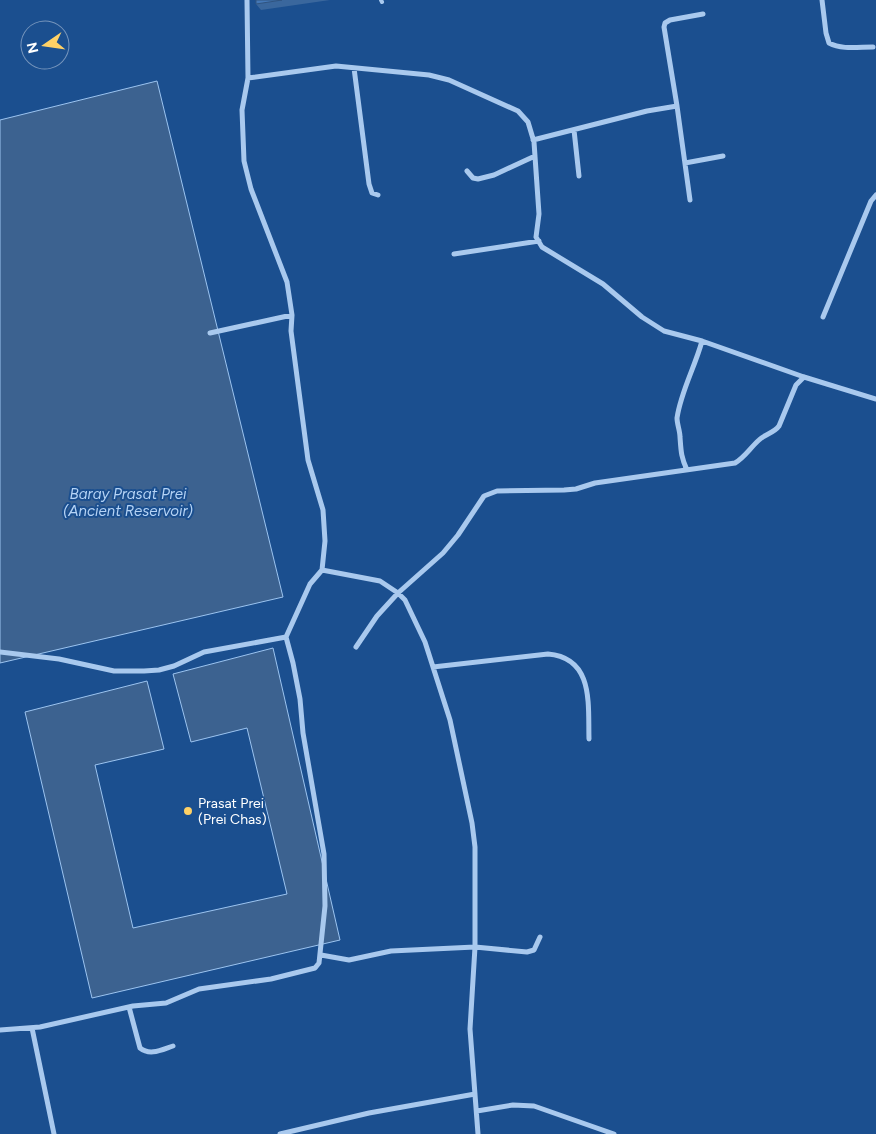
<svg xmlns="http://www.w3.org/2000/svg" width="876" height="1134" font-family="Figtree,sans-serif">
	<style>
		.water { fill: #3c6290; stroke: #9cc4f0 }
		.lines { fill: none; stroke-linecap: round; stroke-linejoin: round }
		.lane { stroke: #a9c9ee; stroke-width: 4 }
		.street { stroke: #a9c9ee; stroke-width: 5 }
		.wall { fill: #3a679d }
		.building { fill: #4478b7; stroke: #305480 }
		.poi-dot { fill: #ffd166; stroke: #1b4f8f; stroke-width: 2 }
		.labels { text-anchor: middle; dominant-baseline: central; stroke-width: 4; stroke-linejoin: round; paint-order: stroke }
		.poi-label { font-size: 14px; fill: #fff; stroke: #1b4f8f; text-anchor: start }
		.water-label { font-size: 15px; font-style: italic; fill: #b5d3f5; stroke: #1b4f8f }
	</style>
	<rect width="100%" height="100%" fill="#1b4f8f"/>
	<!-- water -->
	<path class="water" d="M157,81L283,597L0,663V120Z
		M273,648L340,940L92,998L25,712L147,681L164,749L95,765L133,928L287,894L247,728L191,742L173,674Z"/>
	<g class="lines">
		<!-- lane -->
		<path class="lane" d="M381,0L382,2"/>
		<!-- street -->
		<path class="street" d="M247,0L248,78L242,110L244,161L251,189L287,282L292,315L291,331L308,460L323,510L325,541L322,570L380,581L398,593L405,600L425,642L450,720L472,823L475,847V947L470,1029L478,1134
			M822,0L826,33L829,43C842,50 858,47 873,47
			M354,68L369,184L372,193L378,195
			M248,78L336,66L429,75L449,80L518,111L528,122L534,142L539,214L536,237L542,247L603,284L642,317L664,331L702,341L804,377L876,399
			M677,106L664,27L665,23L670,20L703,14
			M574,130L579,176
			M533,140L647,111L677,106L690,200
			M685,163L723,156
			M467,171L473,178L478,179L494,175L535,156
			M454,254L539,241
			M823,317L871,201L876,195
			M210,333L292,315
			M687,470C681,457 681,451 680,437C680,431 677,424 677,418C681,391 695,367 702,341
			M356,647L377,616L398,593L443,553L458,535L484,496L497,491L564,490L576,489L595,483L735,463C745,457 750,448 759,440C765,434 774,433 779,426L796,385L804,377
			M0,652L59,659L114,671H144L159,670L174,666L204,652L286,637
			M433,667L548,654C594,658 588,704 589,739
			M321,955L349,960L391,951L475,947L527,952L534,950L540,937
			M129,1007L140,1048C150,1056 161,1050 173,1046
			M32,1028L54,1134
			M0,1030L40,1027L133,1006L166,1003L199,989L271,979L315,968L319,963L325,906L324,854L303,733L300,699L293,663L286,637L310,584L322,570
			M477,1111L513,1105L534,1106L614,1134
			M280,1134L369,1113L475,1094"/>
	</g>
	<!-- wall -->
	<path class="wall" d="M256,0H330L261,10L256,4Z"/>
	<!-- building -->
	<path class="building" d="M256,0H282L256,4Z"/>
	<!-- markers -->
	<circle class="poi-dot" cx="188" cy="811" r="5"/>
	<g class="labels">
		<!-- poi labels -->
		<g class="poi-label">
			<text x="198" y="803">Prasat Prei<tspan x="198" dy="16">(Prei Chas)</tspan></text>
		</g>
		<!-- water labels -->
		<g class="water-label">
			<text x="128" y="494">Baray Prasat Prei<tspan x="128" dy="17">(Ancient Reservoir)</tspan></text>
		</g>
	</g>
	<!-- north arrow -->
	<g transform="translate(45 45) rotate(257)"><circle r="24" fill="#1b4f8f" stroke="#7695bc"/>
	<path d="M0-4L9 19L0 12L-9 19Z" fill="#ffd166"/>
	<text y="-8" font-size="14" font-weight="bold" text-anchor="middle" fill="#ffffff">N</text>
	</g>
</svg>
